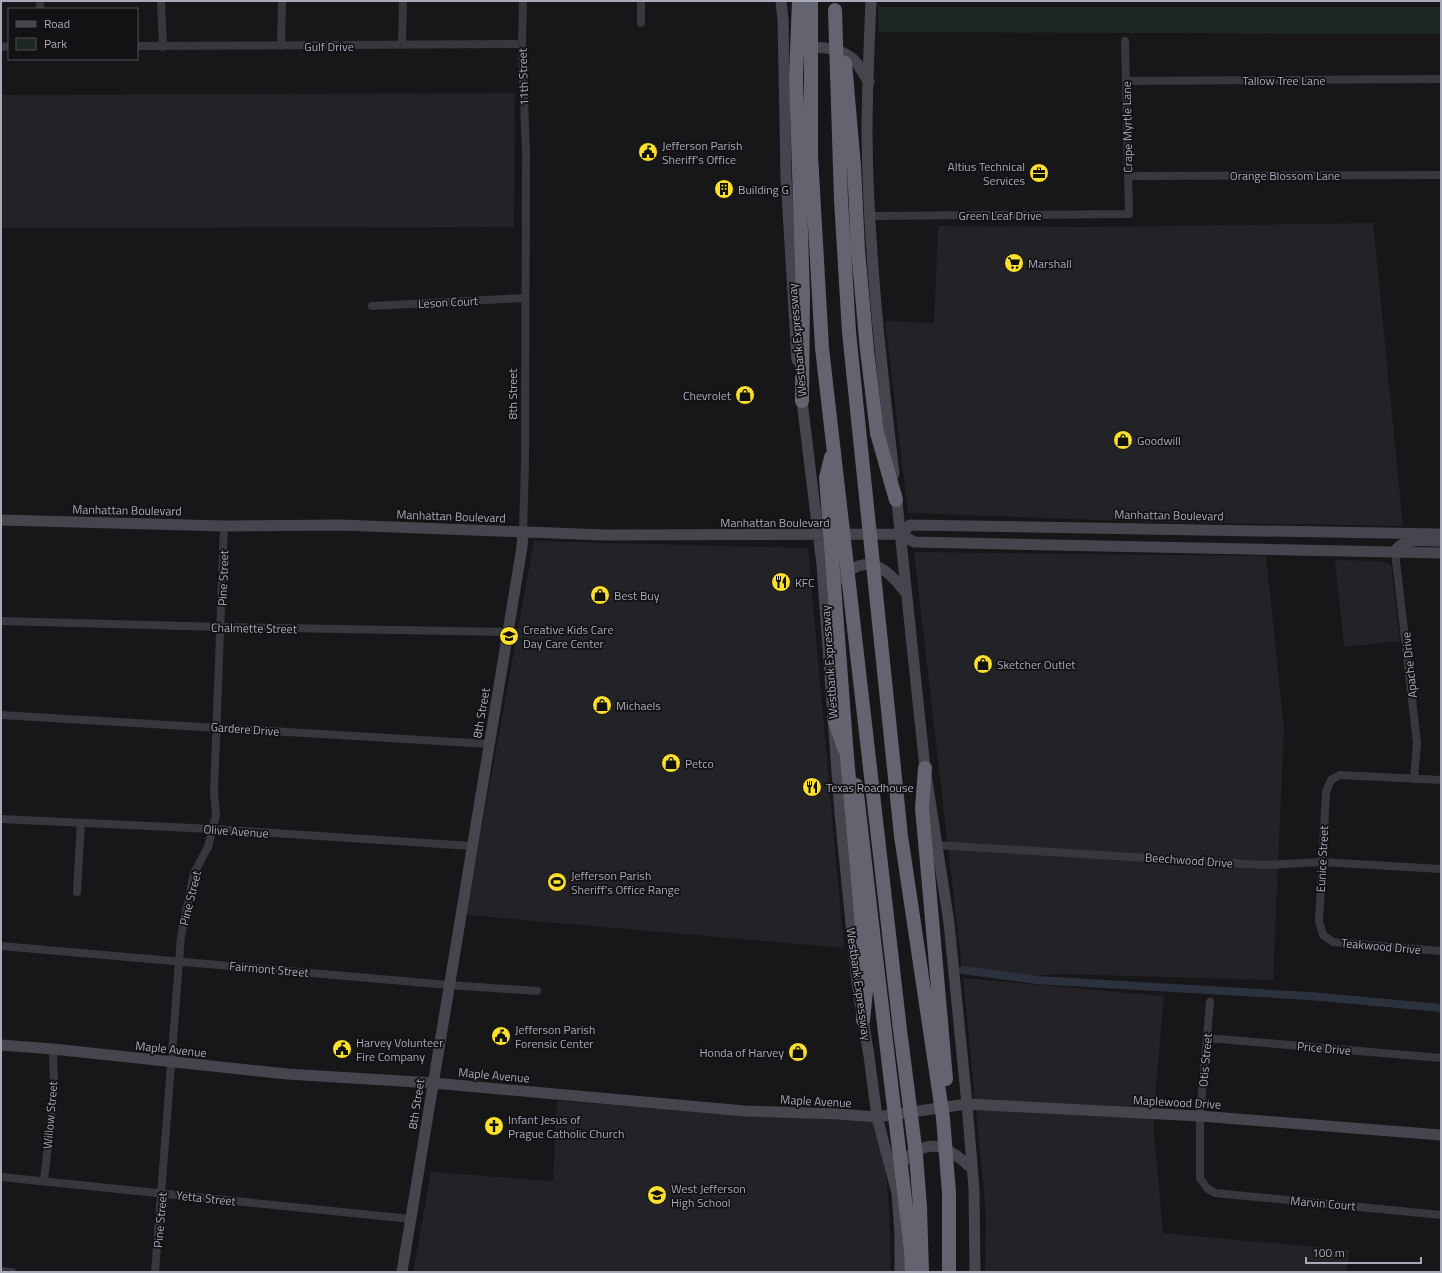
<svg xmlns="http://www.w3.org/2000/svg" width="1442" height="1273" font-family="'Titillium Web',sans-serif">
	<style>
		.built { fill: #232226 }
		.green { fill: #1e2721 }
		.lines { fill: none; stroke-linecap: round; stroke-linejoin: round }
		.canal { stroke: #2c323d; stroke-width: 8 }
		.street { stroke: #37373e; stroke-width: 8 }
		.secondary { stroke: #45454e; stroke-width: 11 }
		.highway { stroke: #63646f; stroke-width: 14 }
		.highway-bridge { stroke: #63646f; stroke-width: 14 }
		.labels { text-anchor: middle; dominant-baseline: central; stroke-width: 3.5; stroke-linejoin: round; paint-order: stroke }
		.street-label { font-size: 12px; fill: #a8a9b9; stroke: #121113 }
		.poi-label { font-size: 12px; fill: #a8a9b9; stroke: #121113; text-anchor: start }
	</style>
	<rect width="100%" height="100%" fill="#171618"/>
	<!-- built -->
	<path class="built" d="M515,93L514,227L1,228V95Z
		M1373,223L1403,526L1155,522L908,513L885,321L934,323L938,226L1081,227Z
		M534,541L808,548L844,948L466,915Z
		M914,552L1266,556L1284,728L1273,980L1062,974L1028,976L995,974L962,969Z
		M1335,560L1380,561L1391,565L1400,641L1344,647Z
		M963,978L1164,996L1153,1120L1163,1233L1350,1250L1346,1272H985L986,1214Z
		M557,1101L882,1123L889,1209L891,1272H413L431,1172L553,1181Z"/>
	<!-- green -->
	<path class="green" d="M878,7H1441V34L879,32Z"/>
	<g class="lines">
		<!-- canal -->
		<path class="canal" d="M963,970L1036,980L1310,996L1441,1008"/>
		<!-- street -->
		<path class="street" d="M40,1V9
			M161,1L163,47
			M641,23V1
			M402,45L403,1
			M137,46L522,44
			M281,46L282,1
			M1,47L9,46
			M1127,81L1441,79
			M1128,176L1441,175
			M871,216L1129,214L1125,41
			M372,306L524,298
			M523,532L525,464L526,153L522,44L523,1
			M1395,552L1417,743L1414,779
			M1,621L221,627L508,632
			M1,715L489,744
			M1441,780L1340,775L1331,780L1326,792L1319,922L1323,935L1333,942L1441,951
			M1,819L213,829L472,846
			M936,845L1264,865L1321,862L1441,869
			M77,892L81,823
			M1,946L449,985L537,991
			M1210,1002L1200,1116V1178L1207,1188L1215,1193L1441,1215
			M1207,1038L1441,1058
			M1,1177L411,1219
			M44,1181L54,1089L53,1049
			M1,1271L12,1272
			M155,1272L181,936L194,873L208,847L216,815L214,792L224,526"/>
		<!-- secondary -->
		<path class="secondary" d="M781,1L783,20L786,177L797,360
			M871,1C869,45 867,90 867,134C868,247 881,362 894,474
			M805,51C819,43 844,50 855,61C860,66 864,76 869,82
			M801,393L822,565L840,814L857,983L869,1056L877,1117L897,1193L900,1234V1272
			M896,493L925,768L949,923L967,1104L974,1189L975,1272
			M1,520L224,526L341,525L605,535L901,534L914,542L1441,553
			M901,534L910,525L1441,534
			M1395,552C1402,537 1427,541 1441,541
			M830,588C860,554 880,558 905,592
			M1,1045L53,1049L287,1074L433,1083L745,1111L837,1114L877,1117L967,1104L1200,1116L1441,1135
			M899,1169C906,1155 924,1143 940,1147C952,1151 963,1160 971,1168
			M402,1272L522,547L523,532"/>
		<!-- highway -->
		<path class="highway" d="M802,401L803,294
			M877,433L896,500
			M834,718L844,748
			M925,768L922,808L928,874
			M856,785L873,932
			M949,1193V1272"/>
		<!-- highway-bridge -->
		<path class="highway-bridge" d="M799,1L796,77L803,294
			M811,1V155L822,348L900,1030L916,1155L920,1207L922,1272
			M835,10L841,200L849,332L901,836L943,1118L949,1193
			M845,63L854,166L858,250L867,350L877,433
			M831,457L826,478L847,757L867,981L863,1020
			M928,874L946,1079
			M873,932L911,1250L912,1272"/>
	</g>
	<!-- icons -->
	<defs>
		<g id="civic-disc" transform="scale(1)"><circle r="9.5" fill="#fae02c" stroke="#121113"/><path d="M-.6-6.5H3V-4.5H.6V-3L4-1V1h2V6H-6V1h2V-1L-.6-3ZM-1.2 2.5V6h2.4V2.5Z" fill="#111"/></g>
		<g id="office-disc" transform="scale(1)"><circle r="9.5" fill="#fae02c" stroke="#121113"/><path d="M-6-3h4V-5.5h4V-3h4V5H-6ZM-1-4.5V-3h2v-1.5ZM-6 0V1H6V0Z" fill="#111"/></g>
		<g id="building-disc" transform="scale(1)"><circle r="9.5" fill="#fae02c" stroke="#121113"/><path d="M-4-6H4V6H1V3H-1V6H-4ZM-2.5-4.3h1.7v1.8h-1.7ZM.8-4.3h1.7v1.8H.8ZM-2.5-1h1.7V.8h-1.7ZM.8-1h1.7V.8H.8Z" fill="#111"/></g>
		<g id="supermarket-disc" transform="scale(1)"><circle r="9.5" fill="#fae02c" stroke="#121113"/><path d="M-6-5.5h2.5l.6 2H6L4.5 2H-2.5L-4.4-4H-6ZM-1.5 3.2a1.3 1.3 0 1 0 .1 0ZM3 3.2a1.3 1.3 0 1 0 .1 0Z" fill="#111"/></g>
		<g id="shop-disc" transform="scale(1)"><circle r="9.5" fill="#fae02c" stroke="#121113"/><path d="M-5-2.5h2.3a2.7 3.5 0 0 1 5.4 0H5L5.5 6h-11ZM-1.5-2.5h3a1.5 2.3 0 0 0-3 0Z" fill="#111"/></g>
		<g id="restaurant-disc" transform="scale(1)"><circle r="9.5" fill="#fae02c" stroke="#121113"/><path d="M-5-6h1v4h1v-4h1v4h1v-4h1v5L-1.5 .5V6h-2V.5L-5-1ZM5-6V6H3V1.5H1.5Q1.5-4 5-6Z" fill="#111"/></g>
		<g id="school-disc" transform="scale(1)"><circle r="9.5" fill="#fae02c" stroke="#121113"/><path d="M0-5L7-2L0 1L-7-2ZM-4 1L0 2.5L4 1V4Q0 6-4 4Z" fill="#111"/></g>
		<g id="stadium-disc" transform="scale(1)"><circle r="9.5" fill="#fae02c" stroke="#121113"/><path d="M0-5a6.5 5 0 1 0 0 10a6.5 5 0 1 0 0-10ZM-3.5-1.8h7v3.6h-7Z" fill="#111"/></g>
		<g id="church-disc" transform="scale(1)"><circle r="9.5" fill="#fae02c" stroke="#121113"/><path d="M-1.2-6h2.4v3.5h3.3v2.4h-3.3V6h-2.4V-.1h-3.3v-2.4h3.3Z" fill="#111"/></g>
	</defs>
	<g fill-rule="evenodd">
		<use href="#civic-disc" x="648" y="152"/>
		<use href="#office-disc" x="1039" y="173"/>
		<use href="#building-disc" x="724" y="189"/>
		<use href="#supermarket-disc" x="1014" y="263"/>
		<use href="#shop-disc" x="745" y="395"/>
		<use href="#shop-disc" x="1123" y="440"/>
		<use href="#restaurant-disc" x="781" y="582"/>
		<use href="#shop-disc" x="600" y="595"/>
		<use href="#school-disc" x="509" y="636"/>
		<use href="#shop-disc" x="983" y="664"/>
		<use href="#shop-disc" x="602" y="705"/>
		<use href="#shop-disc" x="671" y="763"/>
		<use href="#restaurant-disc" x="812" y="787"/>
		<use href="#stadium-disc" x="557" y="882"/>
		<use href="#civic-disc" x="501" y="1036"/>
		<use href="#civic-disc" x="342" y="1049"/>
		<use href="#shop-disc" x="798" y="1052"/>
		<use href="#church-disc" x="494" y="1126"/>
		<use href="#school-disc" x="657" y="1195"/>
	</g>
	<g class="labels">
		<!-- street labels -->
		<g class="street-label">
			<text x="329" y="46">Gulf Drive</text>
			<text transform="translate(523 77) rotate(-92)">11th Street</text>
			<text x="1284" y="80">Tallow Tree Lane</text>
			<text transform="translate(1127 127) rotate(-91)">Crape Myrtle Lane</text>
			<text x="1285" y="175">Orange Blossom Lane</text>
			<text x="1000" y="215">Green Leaf Drive</text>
			<text transform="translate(448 302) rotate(-3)">Leson Court</text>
			<text transform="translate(797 340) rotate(-95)">Westbank Expressway</text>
			<text transform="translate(512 394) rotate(-90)">8th Street</text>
			<text transform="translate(127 510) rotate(1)">Manhattan Boulevard</text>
			<text transform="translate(1169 515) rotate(1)">Manhattan Boulevard</text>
			<text transform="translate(451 516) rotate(2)">Manhattan Boulevard</text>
			<text x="775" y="522">Manhattan Boulevard</text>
			<text transform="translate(223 578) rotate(-88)">Pine Street</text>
			<text transform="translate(254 628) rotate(1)">Chalmette Street</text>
			<text transform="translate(829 662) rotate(-94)">Westbank Expressway</text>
			<text transform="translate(1409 665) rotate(-96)">Apache Drive</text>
			<text transform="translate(481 713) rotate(-80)">8th Street</text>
			<text transform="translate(245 729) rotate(4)">Gardere Drive</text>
			<text transform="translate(236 831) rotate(4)">Olive Avenue</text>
			<text transform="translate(1322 859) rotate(-87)">Eunice Street</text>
			<text transform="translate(1189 860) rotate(4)">Beechwood Drive</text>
			<text transform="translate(190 898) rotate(-76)">Pine Street</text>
			<text transform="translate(1381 946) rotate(5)">Teakwood Drive</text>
			<text transform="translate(269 969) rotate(5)">Fairmont Street</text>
			<text transform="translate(859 984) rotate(82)">Westbank Expressway</text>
			<text transform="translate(1324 1048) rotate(5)">Price Drive</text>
			<text transform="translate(171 1049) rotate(6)">Maple Avenue</text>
			<text transform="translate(1205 1060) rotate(-85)">Otis Street</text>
			<text transform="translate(494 1075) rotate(5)">Maple Avenue</text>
			<text transform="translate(816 1101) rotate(3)">Maple Avenue</text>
			<text transform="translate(1177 1102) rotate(3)">Maplewood Drive</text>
			<text transform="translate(416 1104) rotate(-81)">8th Street</text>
			<text transform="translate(50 1115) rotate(-85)">Willow Street</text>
			<text transform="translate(206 1198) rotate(6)">Yetta Street</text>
			<text transform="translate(1323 1203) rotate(5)">Marvin Court</text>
			<text transform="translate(160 1220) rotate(-85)">Pine Street</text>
		</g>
		<!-- poi labels -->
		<g class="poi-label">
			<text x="662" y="145">Jefferson Parish<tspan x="662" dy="14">Sheriff's Office</tspan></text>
			<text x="1025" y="166" text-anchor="end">Altius Technical<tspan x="1025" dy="14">Services</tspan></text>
			<text x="738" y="189">Building G</text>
			<text x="1028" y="263">Marshall</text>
			<text x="731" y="395" text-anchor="end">Chevrolet</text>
			<text x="1137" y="440">Goodwill</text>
			<text x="795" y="582">KFC</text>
			<text x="614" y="595">Best Buy</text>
			<text x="523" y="629">Creative Kids Care<tspan x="523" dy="14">Day Care Center</tspan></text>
			<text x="997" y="664">Sketcher Outlet</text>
			<text x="616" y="705">Michaels</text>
			<text x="685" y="763">Petco</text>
			<text x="826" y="787">Texas Roadhouse</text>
			<text x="571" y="875">Jefferson Parish<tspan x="571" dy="14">Sheriff's Office Range</tspan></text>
			<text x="515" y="1029">Jefferson Parish<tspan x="515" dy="14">Forensic Center</tspan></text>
			<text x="356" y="1042">Harvey Volunteer<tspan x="356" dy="14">Fire Company</tspan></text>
			<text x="784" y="1052" text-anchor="end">Honda of Harvey</text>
			<text x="508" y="1119">Infant Jesus of<tspan x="508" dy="14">Prague Catholic Church</tspan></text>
			<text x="671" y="1188">West Jefferson<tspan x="671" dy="14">High School</tspan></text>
		</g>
	</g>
	<!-- border -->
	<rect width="1442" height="1273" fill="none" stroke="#a8a9b9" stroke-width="4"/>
	<!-- legend -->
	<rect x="8" y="8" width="130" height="52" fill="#121113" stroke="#4e4e55"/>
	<rect x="16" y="21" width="20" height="6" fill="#45454e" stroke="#4e4e55"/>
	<text x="44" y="28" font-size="12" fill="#a8a9b9">Road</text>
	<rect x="16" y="38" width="20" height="12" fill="#1e2721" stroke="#4e4e55"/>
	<text x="44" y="48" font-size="12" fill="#a8a9b9">Park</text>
	<!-- scale -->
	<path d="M1306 1257v6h115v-6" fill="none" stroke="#a8a9b9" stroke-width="2"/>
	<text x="1312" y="1257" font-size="12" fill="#a8a9b9" stroke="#121113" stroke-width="3" paint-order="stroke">100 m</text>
</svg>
